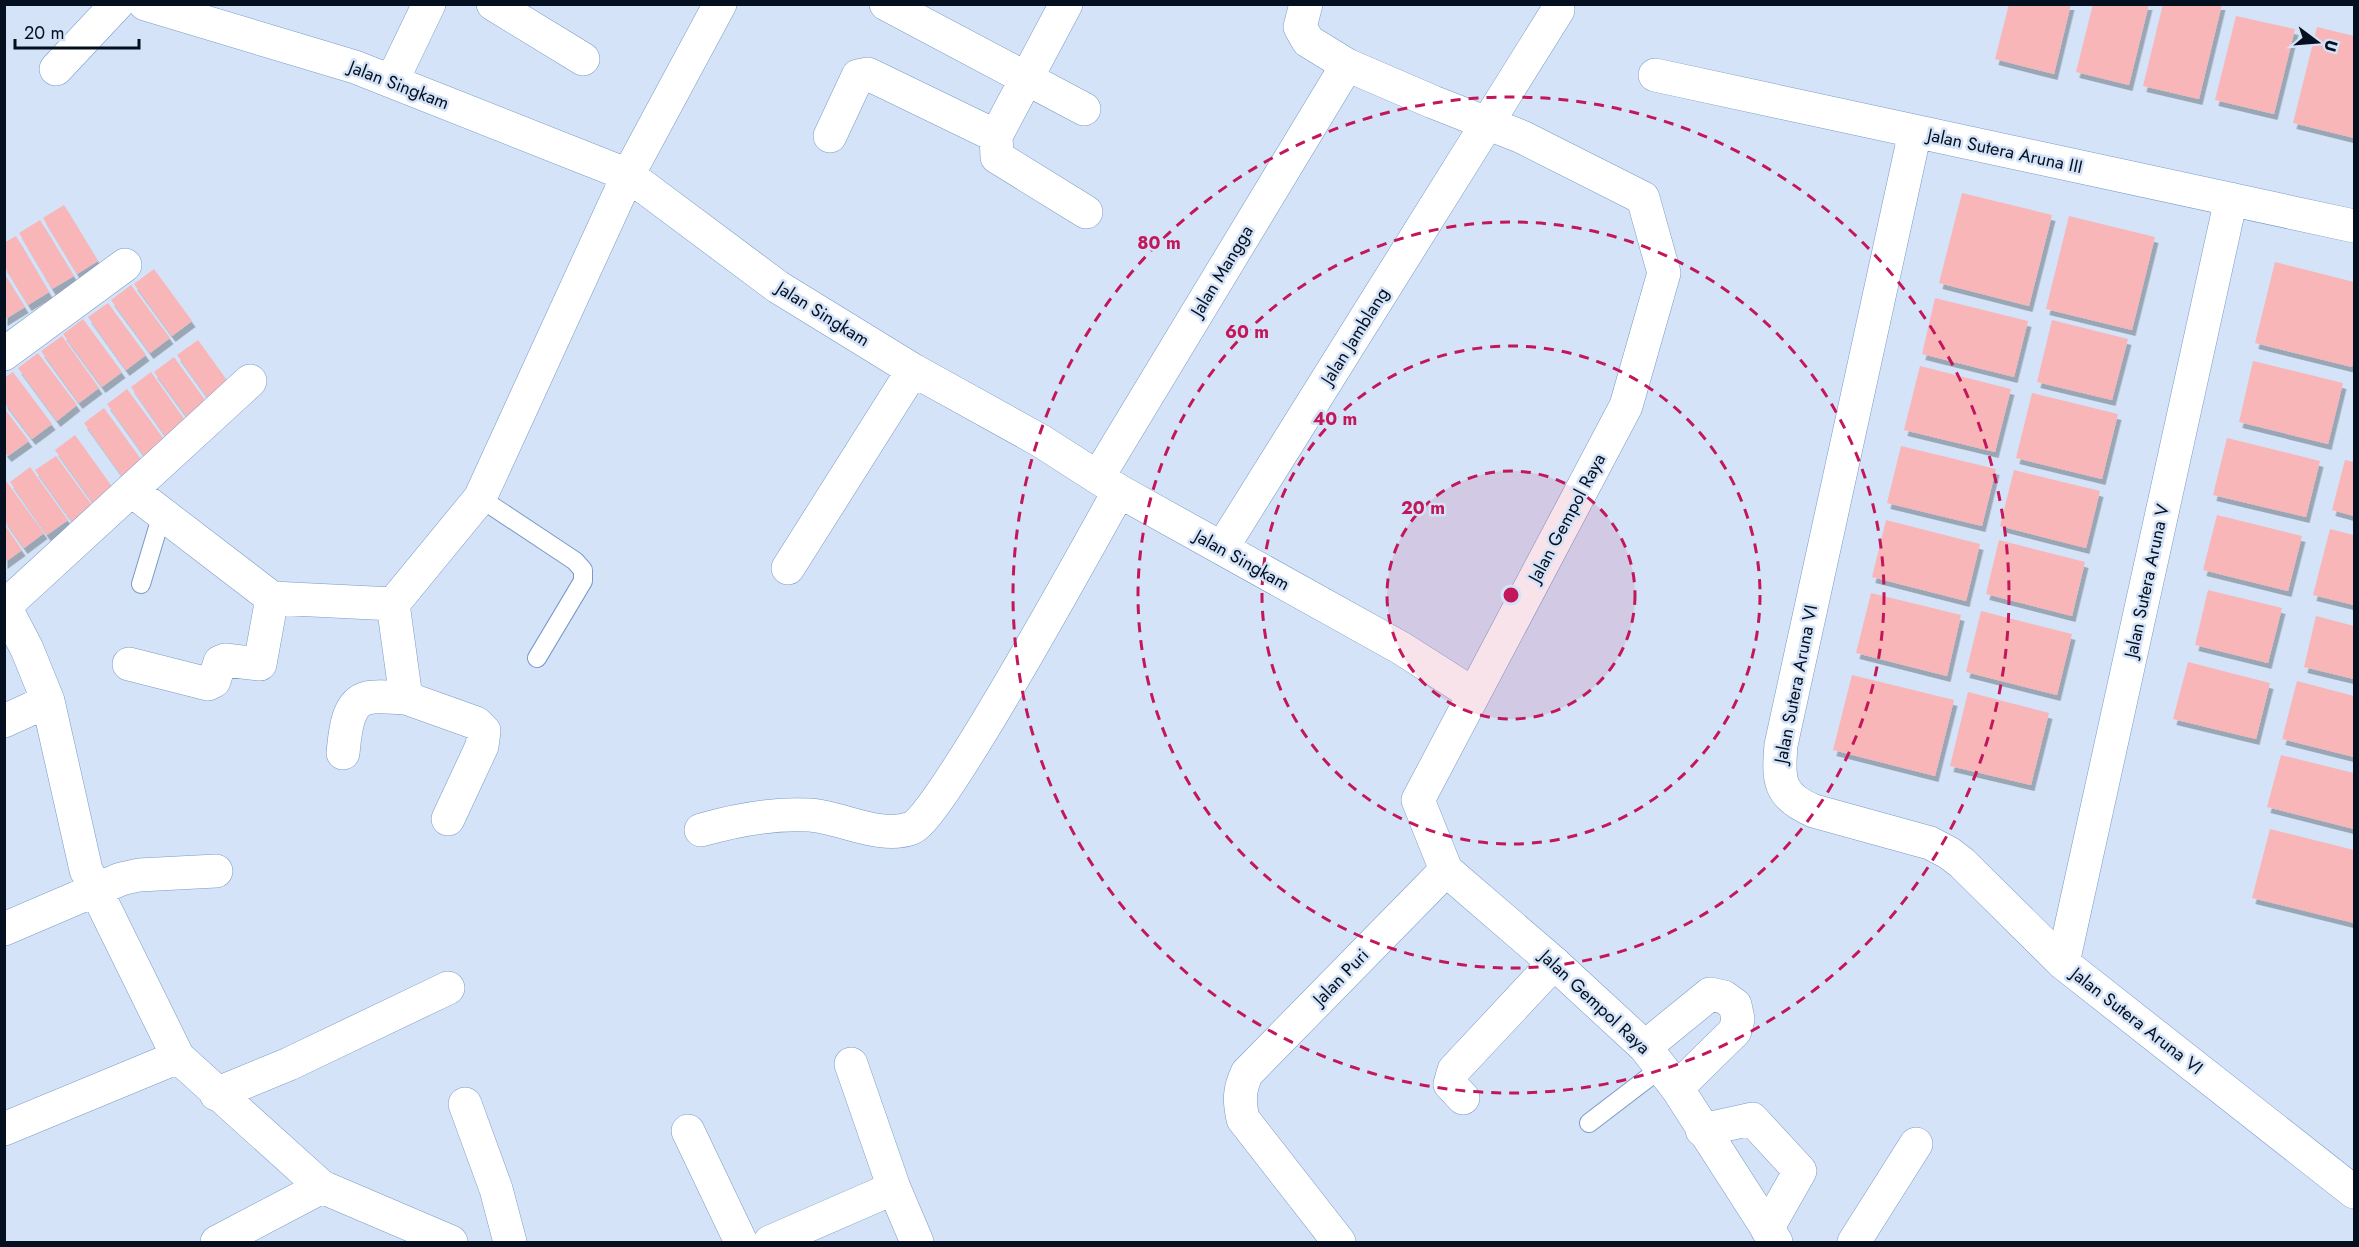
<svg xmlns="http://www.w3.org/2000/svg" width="2359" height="1247" font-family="Jost,sans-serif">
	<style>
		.building { fill: #f9b6b9; filter: url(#shadow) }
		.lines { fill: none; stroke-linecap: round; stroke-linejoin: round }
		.service-casing { stroke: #789ac8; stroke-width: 20 }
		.minor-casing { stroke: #789ac8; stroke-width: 34 }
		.tertiary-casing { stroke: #789ac8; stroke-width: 34 }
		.service { stroke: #fff; stroke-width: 18 }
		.minor { stroke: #fff; stroke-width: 33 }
		.tertiary { stroke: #fff; stroke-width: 33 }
		.ring { fill: none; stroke: #c2185b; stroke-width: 3; stroke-dasharray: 10 8 }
		.labels { text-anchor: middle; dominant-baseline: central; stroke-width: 5; stroke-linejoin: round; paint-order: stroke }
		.street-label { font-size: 18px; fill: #040f1f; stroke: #d4e3f7 }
		.centre { fill: #c2185b; stroke: #d4e3f7; stroke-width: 3 }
		.ring-label { font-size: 18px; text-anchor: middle; font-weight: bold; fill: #c2185b; stroke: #d4e3f7; stroke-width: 5; stroke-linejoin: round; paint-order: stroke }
	</style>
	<defs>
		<filter id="shadow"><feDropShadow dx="3.5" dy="6" stdDeviation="0" flood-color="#0004"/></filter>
	</defs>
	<rect width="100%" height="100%" fill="#d4e3f7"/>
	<!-- building -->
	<path class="building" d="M2009,4H2071L2054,74L1995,59Z
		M2093,4H2149L2129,85L2076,72Z
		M2163,4H2222L2199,99L2143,86Z
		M2236,16L2295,29L2274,114L2215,100Z
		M2317,27L2354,36V138L2293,123Z
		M1962,193L2052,215L2029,306L1939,283Z
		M64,205L98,261L77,274L43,218Z
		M2069,216L2155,237L2132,330L2046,309Z
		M40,220L74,276L52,289L19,233Z
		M16,236L49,292L28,305L4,266V243Z
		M2275,262L2354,282V355L2352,367L2255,343Z
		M154,269L192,321L172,336L134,284Z
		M4,273L25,307L4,320Z
		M131,285L170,338L150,353L111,300Z
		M1935,298L2028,321L2014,377L1922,354Z
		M108,303L146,355L126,370L88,317Z
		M83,319L122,372L102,387L63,334Z
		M2052,320L2128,339L2112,400L2037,382Z
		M62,336L99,388L79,403L41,351Z
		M198,340L236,393L215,408L177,355Z
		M38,353L77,405L57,421L18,368Z
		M174,357L212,410L192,424L154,372Z
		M2253,361L2343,383L2328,444L2239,422Z
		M1920,366L2011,389L1995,452L1904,430Z
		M13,372L52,424L32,439L4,402V378Z
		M151,372L189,426L168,440L131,387Z
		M127,389L166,442L145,457L107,404Z
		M2032,393L2118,414L2102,479L2016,458Z
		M4,408L29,441L8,456L4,451Z
		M104,408L143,462L122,476L84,423Z
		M75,435L113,488L93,503L55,450Z
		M2227,438L2320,461L2306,517L2213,495Z
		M1901,446L1996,469L1982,526L1887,503Z
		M56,456L94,508L73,523L35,470Z
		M2345,460L2354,462V516L2332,510Z
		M30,467L68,520L47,535L10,482Z
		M2014,470L2100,491L2086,548L2000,526Z
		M6,481L44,533L24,548L4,520Z
		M2217,515L2302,536L2288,591L2203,570Z
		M1886,520L1980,544L1966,601L1872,577Z
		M4,524L22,550L4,563Z
		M2330,529L2354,535V605L2313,595Z
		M1999,540L2085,562L2072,616L1986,594Z
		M2208,590L2282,608L2268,663L2195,645Z
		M1871,593L1961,615L1947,676L1856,653Z
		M1981,611L2072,634L2057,695L1966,672Z
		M2316,616L2354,626V679L2304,667Z
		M2188,662L2270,683L2256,739L2173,719Z
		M1852,675L1954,700L1935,776L1833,750Z
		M2297,681L2354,696V757L2282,739Z
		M1968,692L2049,713L2031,785L1950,766Z
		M2281,755L2354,773V829L2267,807Z
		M2270,829L2354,850V923L2252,898Z"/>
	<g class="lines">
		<!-- service casing -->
		<g class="service-casing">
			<path id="service" d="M480,498L575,561L583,570V581L537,658
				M141,584L162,514
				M1589,1123L1661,1068"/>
		</g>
		<!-- minor casing -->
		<g class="minor-casing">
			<path id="minor" d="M145,4L355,67L628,175L778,287L913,370L1041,441L1119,491L1401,648L1473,694
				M493,4L583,59
				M886,4L1084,109
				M1066,4L996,136L997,157L1086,212
				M56,69L117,4
				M1655,75L2354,226
				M392,81L429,4
				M1915,132L1781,745C1778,780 1778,796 1814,811L1930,843L1949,853L1962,863L2063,963L2354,1192
				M830,136L858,76L868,74L996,136
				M4,354L125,265
				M1098,477L1347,65
				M131,490L272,598L393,604L480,498L628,175L720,4
				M1222,548L1558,10
				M788,568L913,370
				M393,604L406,698L476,723L484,731L482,746L448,819
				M4,605L27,649L48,701L86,870L178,1057L322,1187L451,1242
				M4,607L250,381
				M129,664L208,684L214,681L220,662L225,660L260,664L272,598
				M4,721L48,701
				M343,753C345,735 346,703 367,698C378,695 394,698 406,698
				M701,830C736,820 773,813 809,815C842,817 880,840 912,828C940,817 1094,536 1119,491
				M4,929L121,879L139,875L216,871
				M2063,963L2231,199
				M1645,1047L1710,994L1724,997L1735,1005L1738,1019L1735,1031L1677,1088
				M851,1064L894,1188L917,1242
				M216,1094L289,1064L448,988
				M1463,1098L1450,1084L1454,1070L1554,963
				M465,1104L496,1189L510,1242
				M4,1129L178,1057
				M1702,1130L1752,1119L1800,1171L1767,1229
				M688,1131L741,1242
				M217,1242L322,1187
				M770,1242L894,1188
				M1339,1242L1243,1119C1239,1101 1239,1090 1247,1073L1446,870
				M1854,1242L1916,1144"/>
		</g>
		<!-- tertiary casing -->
		<g class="tertiary-casing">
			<path id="tertiary" d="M1306,4L1300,27L1308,41L1347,65L1433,102L1522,137L1643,198L1664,273L1626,406L1418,800L1446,870L1554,963L1645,1047L1677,1088L1776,1242"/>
		</g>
		<!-- service -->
		<use href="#service" class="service"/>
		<!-- minor -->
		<use href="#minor" class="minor"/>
		<!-- tertiary -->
		<use href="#tertiary" class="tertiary"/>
	</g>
	<!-- distance rings -->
	<circle cx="1511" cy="595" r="124" fill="#c2185b" fill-opacity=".12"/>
	<g class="ring">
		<circle cx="1511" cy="595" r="124"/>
		<circle cx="1511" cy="595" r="249"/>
		<circle cx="1511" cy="595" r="373"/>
		<circle cx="1511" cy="595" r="498"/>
	</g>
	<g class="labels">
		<!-- street labels -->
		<g class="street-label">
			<text transform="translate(399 85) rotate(21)">Jalan Singkam</text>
			<text transform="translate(2005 151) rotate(12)">Jalan Sutera Aruna III</text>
			<text transform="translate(1222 271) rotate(-59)">Jalan Mangga</text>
			<text transform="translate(823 314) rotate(32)">Jalan Singkam</text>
			<text transform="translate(1355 336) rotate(-58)">Jalan Jamblang</text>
			<text transform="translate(1567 518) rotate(-62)">Jalan Gempol Raya</text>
			<text transform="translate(1242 560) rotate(29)">Jalan Singkam</text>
			<text transform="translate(2147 581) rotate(-78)">Jalan Sutera Aruna V</text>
			<text transform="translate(1796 684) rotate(-79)">Jalan Sutera Aruna VI</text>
			<text transform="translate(1341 977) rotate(-46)">Jalan Puri</text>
			<text transform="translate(1595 1002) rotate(43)">Jalan Gempol Raya</text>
			<text transform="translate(2137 1021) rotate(38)">Jalan Sutera Aruna VI</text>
		</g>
	</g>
	<circle cx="1511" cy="595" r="9" class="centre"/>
	<g class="ring-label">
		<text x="1159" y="249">80 m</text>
		<text x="1247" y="338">60 m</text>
		<text x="1335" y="425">40 m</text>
		<text x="1423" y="514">20 m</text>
	</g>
	<!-- border -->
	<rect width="2359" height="1247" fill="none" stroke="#040f1f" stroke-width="12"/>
	<!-- north arrow -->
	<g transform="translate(2317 42) rotate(106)" stroke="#d4e3f7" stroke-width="4.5" paint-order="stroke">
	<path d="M0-4.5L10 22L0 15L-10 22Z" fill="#040f1f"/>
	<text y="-9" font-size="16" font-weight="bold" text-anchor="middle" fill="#040f1f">U</text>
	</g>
	<!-- scale -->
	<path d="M15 39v9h124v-9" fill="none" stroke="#040f1f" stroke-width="3"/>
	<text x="24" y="39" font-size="18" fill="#040f1f" stroke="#d4e3f7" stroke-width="4.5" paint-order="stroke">20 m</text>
</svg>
